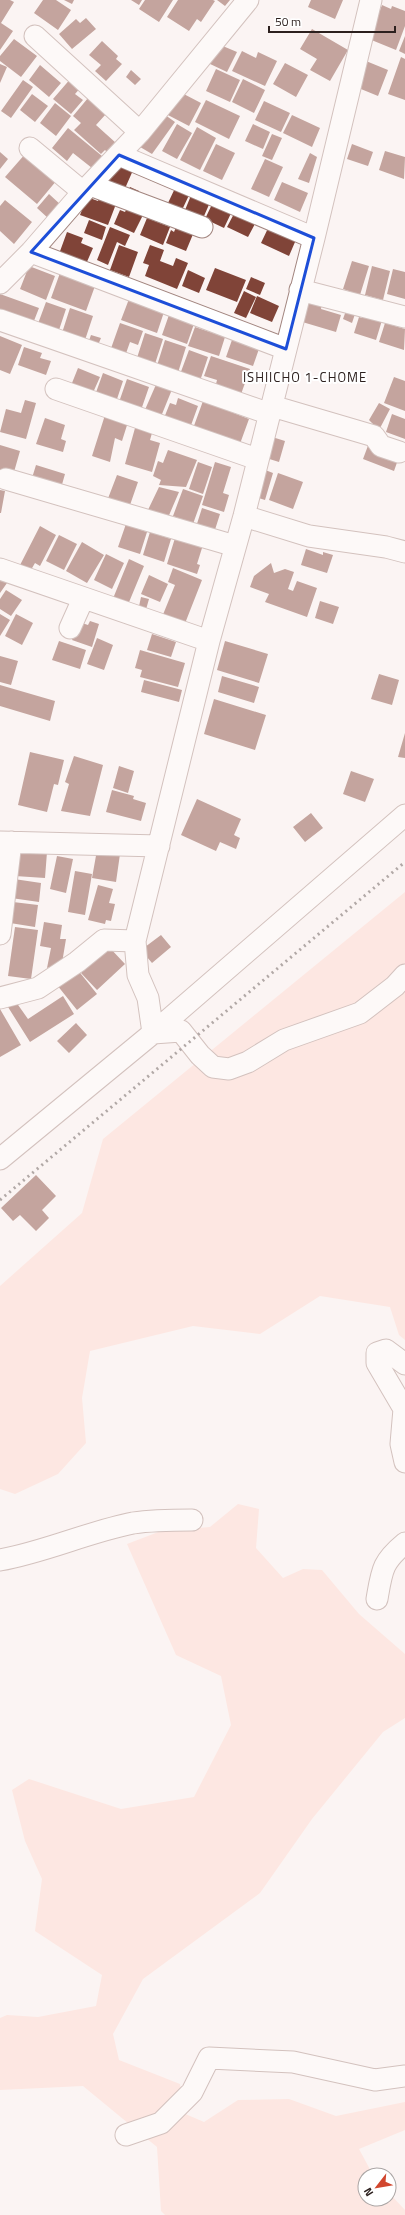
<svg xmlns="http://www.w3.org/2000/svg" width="405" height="2215" font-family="'Titillium Web',sans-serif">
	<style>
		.green { fill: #ffd7ce }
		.building { fill: #804438 }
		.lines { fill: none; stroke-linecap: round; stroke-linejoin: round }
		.minor-casing { stroke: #a2857f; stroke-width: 23 }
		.minor { stroke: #fff; stroke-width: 21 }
		.rail { stroke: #574c4a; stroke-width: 3; stroke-dasharray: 2 4; stroke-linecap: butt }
		.marked { fill: none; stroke: #1d4ed8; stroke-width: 3; stroke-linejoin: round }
		.labels { text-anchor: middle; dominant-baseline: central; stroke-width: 4; stroke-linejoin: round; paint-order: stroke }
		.neighbourhood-label { font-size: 13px; letter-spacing: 1px; fill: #2c201e; stroke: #fff }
	</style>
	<rect width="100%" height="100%" fill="#fbf4f3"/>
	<!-- green -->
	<path class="green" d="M405,892V1340L399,1335L390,1307L320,1296L260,1334L193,1326L90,1351L82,1398L86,1443L58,1474L15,1494L0,1489V1286L82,1213L103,1139Z
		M238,1504L259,1509L256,1548L283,1578L303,1569L322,1570L359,1614L405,1654V1718L383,1732L312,1819L260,1893L143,1979L113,2034L119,2060L180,2084L183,2113L204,2122L238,2100L289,2099L336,2116L405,2102V2130L359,2149L373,2175H365V2199H389V2193L405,2210V2215H165L161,2211L157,2147L83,2086L0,2090V2018L7,2015L38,2017L96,2006L102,1975L35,1931L42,1879L25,1841L12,1790L29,1779L121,1809L194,1797L231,1725L221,1676L176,1655L127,1544L161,1531L210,1527Z"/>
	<!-- building -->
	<path class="building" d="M0,0H10L14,2L1,23L13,31L0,50Z
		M43,0H56L71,10L58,30L34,13Z
		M64,0H74L72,4Z
		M131,0H142L139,5Z
		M145,0H173L159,22L139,9Z
		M178,0H213L215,1L201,22L197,19L189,31L167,17Z
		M217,0H230L225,6Z
		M311,0H343L335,19L308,7Z
		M382,5L391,9L392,6L405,11V26L396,50L369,39Z
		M86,18L96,29L72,49L59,34L76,19L80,23Z
		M312,29L348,50L330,81L310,70L317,59L300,49Z
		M405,36V54L399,51Z
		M14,39L37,56L21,77L0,61V56Z
		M102,41L118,56L116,59L122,64L106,81L95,71L101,65L89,55Z
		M218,44L237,52L227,72L208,63Z
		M242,51L256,58L258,52L277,61L265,86L232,71Z
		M401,57L405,59V100L388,94Z
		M366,61L388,70L378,96L356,87Z
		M285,63L308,75L296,97L273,84Z
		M0,64L7,67L0,83Z
		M40,65L61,83L49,97L29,80Z
		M216,69L240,80L230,102L206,91Z
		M131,70L141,79L135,85L126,77Z
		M72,77L83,85L75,94L83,100L71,114L53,99Z
		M243,79L265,90L254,113L232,102Z
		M23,80L33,87L11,118L1,111Z
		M178,91L201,103L189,126L166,114Z
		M32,94L48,106L35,122L20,110Z
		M88,98L106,114L96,125L116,143L108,153L105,150L101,154L74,130L81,123L73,116Z
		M206,100L240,116L229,139L195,122Z
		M264,101L290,113L281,132L255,120Z
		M55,103L71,116L56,136L40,123Z
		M161,112L175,122L152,154L135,144Z
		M292,115L320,128L312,147L283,133Z
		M177,124L192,133L177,159L162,151Z
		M253,124L270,132L263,149L245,141Z
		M197,127L216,138L200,170L180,160Z
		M68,128L102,156L92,168L73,153L67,161L52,148Z
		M272,134L282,138L272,160L262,156Z
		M216,144L235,153L222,180L203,171Z
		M352,144L373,152L368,166L347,159Z
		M385,151L405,157L404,179L379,170Z
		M0,152L8,159L0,169Z
		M26,153L57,180L37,204L5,177Z
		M310,153L317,157L309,183L298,179Z
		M265,159L283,167L269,197L251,189Z
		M119,161L134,168L123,193L104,184Z
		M282,182L308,193L300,212L274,200Z
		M177,184L191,191L182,210L168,203Z
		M130,187L139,191L137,197L127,193Z
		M192,193L211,200L201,223L183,215Z
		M49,194L61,205L49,219L37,208Z
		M87,197L98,201L99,198L116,204L108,225L80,215Z
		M215,198L234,207L224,228L205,219Z
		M5,200L32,222L14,244L0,231V206Z
		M127,208L143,215L134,233L114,224L120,210L125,212Z
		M237,208L256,222L248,237L227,227Z
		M147,218L170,227L163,245L140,235Z
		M89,220L106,227L102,240L84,233Z
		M179,220L196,227L186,251L166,243L171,230L174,232Z
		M271,222L298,235L289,256L261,243Z
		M110,227L130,235L125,246L117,242L108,265L97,260Z
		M67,232L83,238L81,243L93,248L86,264L59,254Z
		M119,245L138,252L129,277L110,270Z
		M150,245L164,250L160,261L173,266L176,258L188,263L177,289L145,276L149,265L143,263Z
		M352,261L369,266L360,295L343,289Z
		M29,266L55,276L46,300L20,289Z
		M372,266L390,271L383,300L365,295Z
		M215,268L246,280L237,302L206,290Z
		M393,269L405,272V299L387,294Z
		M188,270L205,278L199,293L182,286Z
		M60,273L95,286L86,311L51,298Z
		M251,277L265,283L260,295L246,289Z
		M244,291L256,297L246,318L234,313Z
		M0,294L39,308L30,331L0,320Z
		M257,296L279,306L272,322L250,313Z
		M306,298L322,303L321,309L341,315L336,332L299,321Z
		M129,299L164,312L157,333L121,320Z
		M46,302L66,309L57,336L36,329Z
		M348,305L357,308L352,323L343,319Z
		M70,308L93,316L85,340L62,333Z
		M364,311L383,317L376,340L354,333L359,317L362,318Z
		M170,312L195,321L187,344L162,335Z
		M120,323L143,331L138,345L130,342L124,359L109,354Z
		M385,323L405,329L404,350L379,342Z
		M195,327L225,337L219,356L188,346Z
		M145,333L163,339L154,367L136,361Z
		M91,335L101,338L95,352L86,349Z
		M0,336L22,345L10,374L0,370Z
		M233,337L260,346L253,366L226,357Z
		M165,340L186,347L176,379L155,372Z
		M24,347L42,353L40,358L51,361L46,375L18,365Z
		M189,350L208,357L199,384L179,377Z
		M211,356L250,369L240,397L215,388L217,380L204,376Z
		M78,368L100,377L91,397L70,388Z
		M103,373L123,381L115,405L94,398Z
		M394,377L405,381V411L384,403Z
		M127,379L149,387L140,413L118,405Z
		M158,380L173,387L160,419L144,412Z
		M178,398L198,406L190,428L164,418L170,403L176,405Z
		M25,400L36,403L26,439L0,432L6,409L21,413Z
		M203,401L249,419L237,452L191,434Z
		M379,403L390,409L379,430L369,420Z
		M392,414L405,419V439L386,432Z
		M105,415L128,422L122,441L115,438L110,462L92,456Z
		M45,418L65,425L61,439L66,441L63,452L36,444Z
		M135,428L152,433L150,440L160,443L152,472L125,464Z
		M269,436L285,441L279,462L263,457Z
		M369,443L400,454L394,471L363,459Z
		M0,445L20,451L14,472L0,474Z
		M168,450L197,460L186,487L159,485L161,480L153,476L158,461L163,463Z
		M198,462L212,467L203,494L189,489Z
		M215,462L231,467L223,493L229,495L224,512L202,505Z
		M36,465L65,474L61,488L32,478Z
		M260,468L273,473L265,500L252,496Z
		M278,473L303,482L293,509L269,500Z
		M117,475L138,482L130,505L107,501Z
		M159,487L179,492L167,520L147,512Z
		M183,489L203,496L193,524L173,516Z
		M0,490L5,491L1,513H0Z
		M202,508L220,514L213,536L195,530Z
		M127,521L139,525L138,529L147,532L140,554L118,547Z
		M40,526L56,535L40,566L35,563L28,575L18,569Z
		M150,532L171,539L164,562L143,555Z
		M59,535L77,544L64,570L46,561Z
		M175,538L202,548L197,564L200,565L197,574L167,564Z
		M82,542L104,555L87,583L66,571Z
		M306,549L323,555V552L333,555L327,573L301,565Z
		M106,554L124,563L112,589L94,580Z
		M129,559L144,566L127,607L112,601Z
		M271,563L274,573L285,569L294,572L288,589L293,591L297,581L317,588L307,617L265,602L269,594L250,587L254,576Z
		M173,568L202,580L184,626L162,617L175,585L168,582Z
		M149,575L168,584L160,602L141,594Z
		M0,578L7,583L0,593Z
		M6,590L22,600L11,616L0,609V599Z
		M141,597L149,599L145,613L138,611Z
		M320,601L339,607L333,624L315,618Z
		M0,614L10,620L0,636Z
		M16,614L33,623L22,645L5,636Z
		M90,621L99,624L92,647L72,640L79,622L88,625Z
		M152,634L176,642L171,657L147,650Z
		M97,638L113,645L104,670L87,664Z
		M59,641L86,650L80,669L52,660Z
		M225,641L268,654L259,683L217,670Z
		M140,650L185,663L178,687L140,677L142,670L135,668Z
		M0,656L18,661L11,685L0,682Z
		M379,674L399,680L392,705L371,699Z
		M222,676L259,687L254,703L218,692Z
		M144,680L182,690L179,702L141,692Z
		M0,685L55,701L50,721L0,706Z
		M214,699L266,715L255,750L204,734Z
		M405,733V758L398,757Z
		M30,752L64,760L58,785L54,784L47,812L18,805Z
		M74,756L103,765L90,816L61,811L69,784L65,782Z
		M119,766L134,771L128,793L113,788Z
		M351,771L374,779L365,802L343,794Z
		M112,790L134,796L133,799L146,803L141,821L106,812Z
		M197,799L241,819L234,835L240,838L236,849L220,842L216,851L181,835Z
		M311,813L323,828L305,842L293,827Z
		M17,850L47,852L45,878L15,876Z
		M97,850L120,854L116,882L92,878Z
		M57,856L73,859L66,893L50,889Z
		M75,871L92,874L85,915L68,912Z
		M14,879L41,883L39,902L11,898Z
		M98,885L113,889L109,903L115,904L111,921L106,920L105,924L88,920Z
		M13,902L38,905L35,927L10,923Z
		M44,922L62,925L60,939H66L62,963L47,968L51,948L40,946Z
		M15,927L38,930L31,979L8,976Z
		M161,935L171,947L152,963L141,950Z
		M109,947L125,964L97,990L81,973Z
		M77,969L97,994L77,1010L57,985Z
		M63,996L74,1014L30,1042L8,1007L16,1002L28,1019Z
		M0,1009L21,1045L0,1057Z
		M76,1023L87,1035L69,1053L57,1041Z
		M36,1175L56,1196L42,1210L49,1218L36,1231L20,1215L13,1221L1,1208Z"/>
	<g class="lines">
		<!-- minor casing -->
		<g class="minor-casing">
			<path id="minor" d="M371,0L314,238L244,516L209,641L135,941L138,975L148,998L153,1033L181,1031L200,1055L213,1067L229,1069L248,1062L284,1040L360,1013L395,986L405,975
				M35,36L140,132
				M30,148L83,192
				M119,155L314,238
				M90,185L202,227
				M31,252L286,349
				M0,283L31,252L83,192L140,132L248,0
				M300,290L405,317
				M0,320L270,414
				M56,389L257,459
				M272,406L374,436L381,446L399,452
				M6,479L235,546
				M244,516L309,536L386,547L405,552
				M0,569L209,641
				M70,628L83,599
				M0,842L159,846
				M0,934L11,842
				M0,998L38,988L77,962L104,940L135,941
				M0,1159L153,1033L405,815
				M405,1364L386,1350L377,1353V1363L404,1409L401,1444L405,1462
				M0,1560C45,1552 88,1532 133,1523C153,1520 172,1520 192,1520
				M377,1599C382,1570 382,1562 405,1543
				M126,2135L161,2123L192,2092L209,2058L293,2062L375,2080L405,2076"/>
		</g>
		<!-- minor -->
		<use href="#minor" class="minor"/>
		<!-- rail -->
		<path class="rail" d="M0,1200L405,862"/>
	</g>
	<!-- marked area -->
	<path d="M0 0H405V2215H0ZM119,155L314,238L286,349L31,252Z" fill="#fbf4f3" fill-opacity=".55" fill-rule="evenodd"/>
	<path class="marked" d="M119,155L314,238L286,349L31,252Z"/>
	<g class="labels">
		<!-- neighbourhood labels -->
		<g class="neighbourhood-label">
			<text x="305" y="377">ISHIICHO 1-CHOME</text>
		</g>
	</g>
	<!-- north arrow -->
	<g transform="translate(377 2187) rotate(239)"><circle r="19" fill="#ffffff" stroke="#aba6a5"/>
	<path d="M0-3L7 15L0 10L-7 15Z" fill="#d1462e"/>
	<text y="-6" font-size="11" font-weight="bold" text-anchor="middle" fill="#2c201e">N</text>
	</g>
	<!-- scale -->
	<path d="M269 26v6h126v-6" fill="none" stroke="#2c201e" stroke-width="2"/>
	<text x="275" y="26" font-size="12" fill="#2c201e" stroke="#ffffff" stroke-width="3" paint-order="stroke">50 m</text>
</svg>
